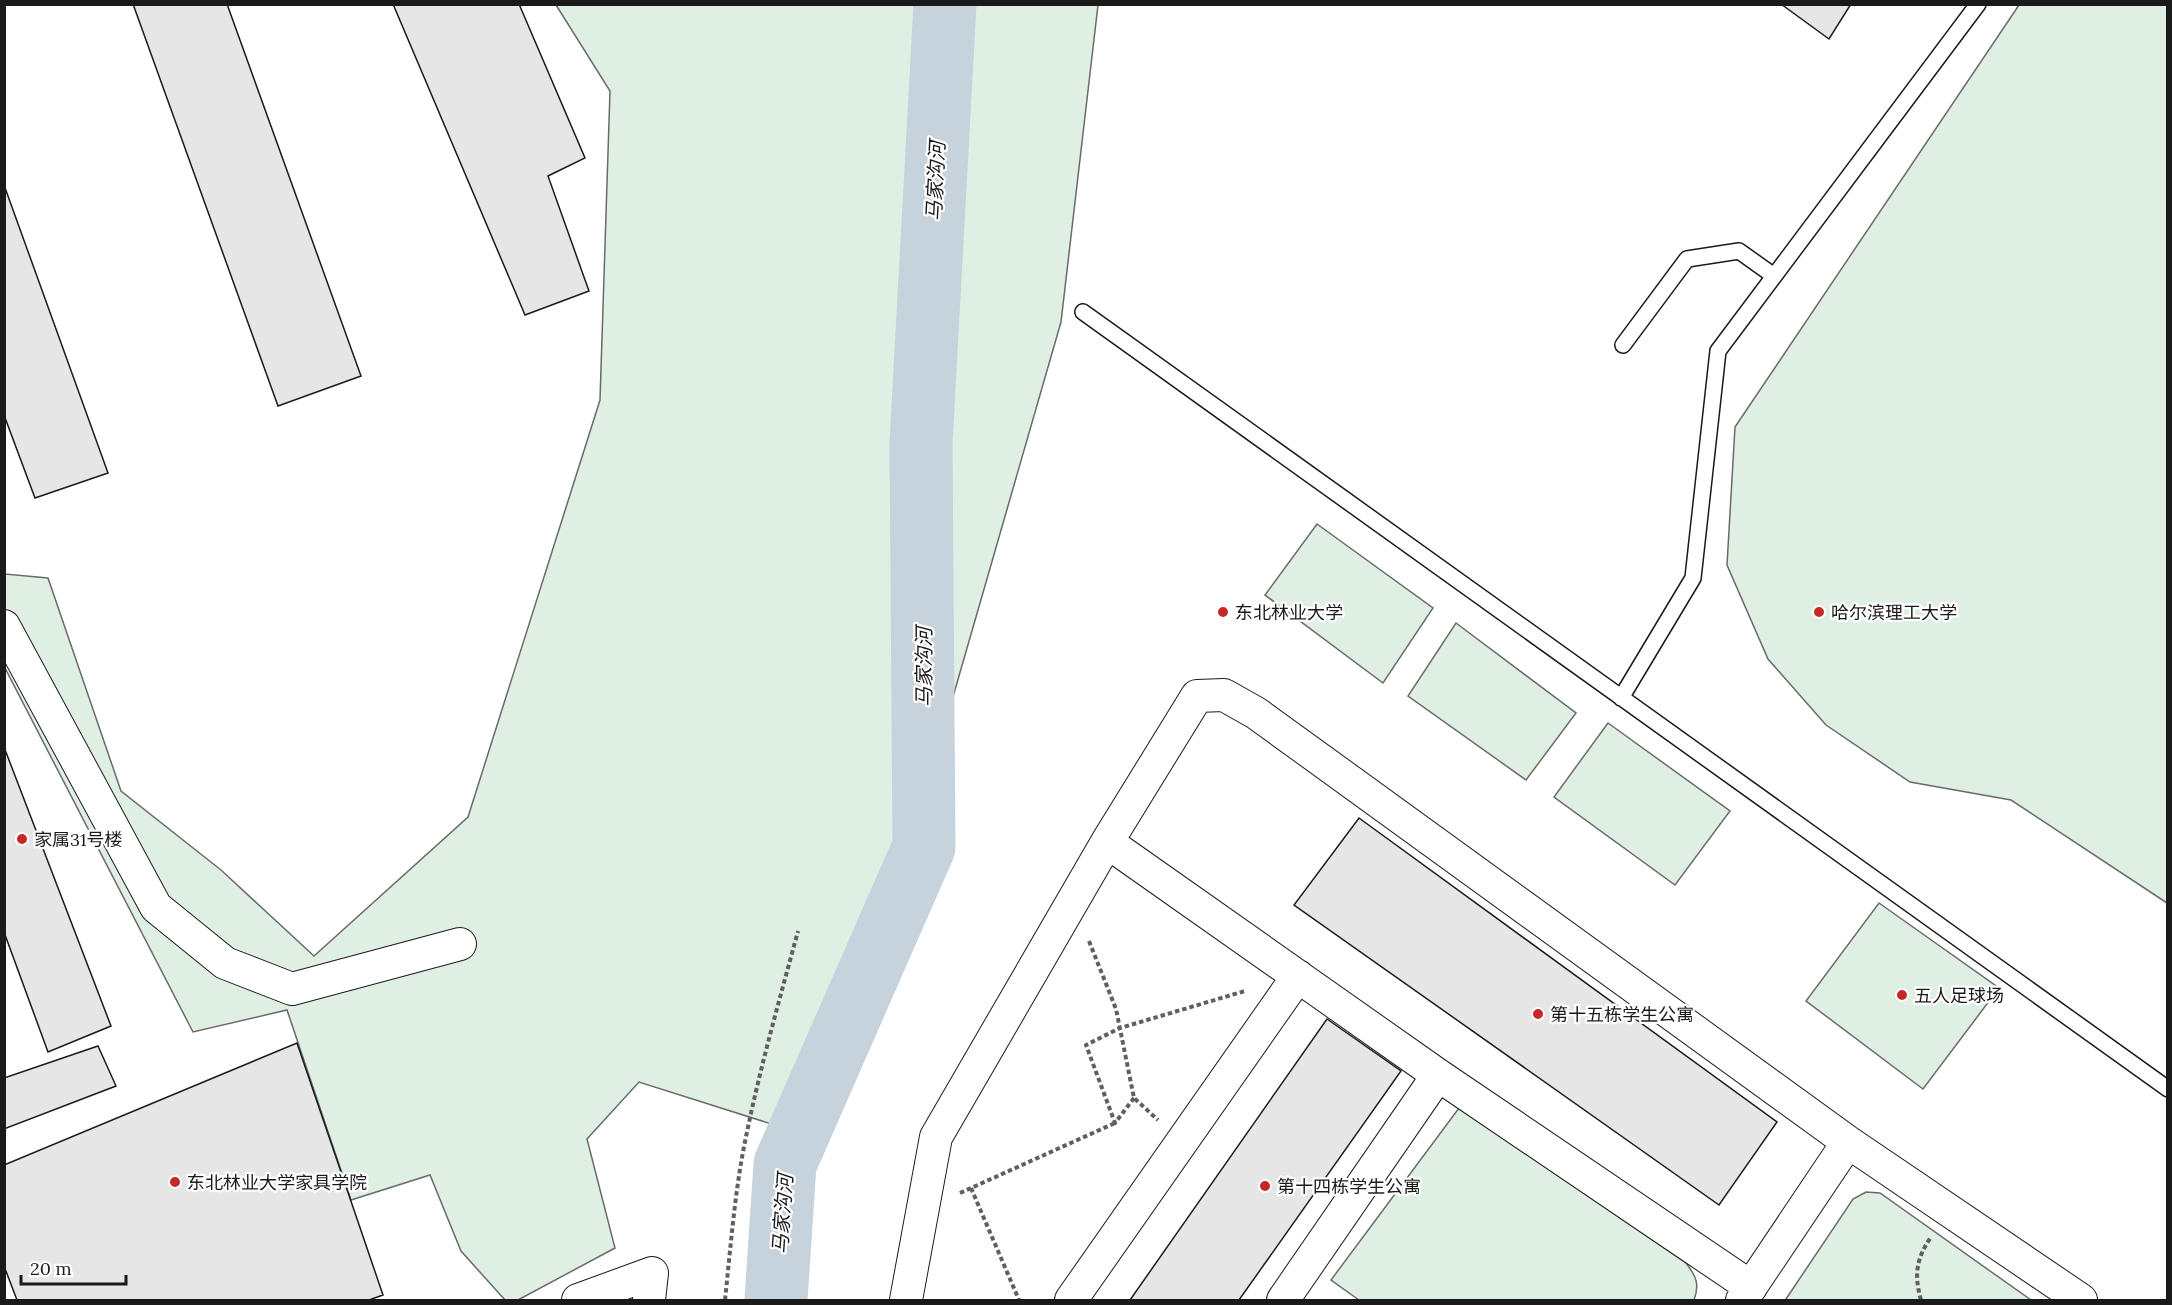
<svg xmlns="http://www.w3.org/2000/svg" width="2172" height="1305" font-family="Lora,'Noto Sans SC',serif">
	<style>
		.green { fill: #e0efe3; stroke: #6a6a6a; stroke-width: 1.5 }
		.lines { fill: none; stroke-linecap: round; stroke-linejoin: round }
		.river { stroke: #c6d2dc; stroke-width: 63 }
		.building { fill: #e6e6e6; stroke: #1a1a1a; stroke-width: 1.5 }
		.lane-casing { stroke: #1a1a1a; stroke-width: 18 }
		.street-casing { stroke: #1a1a1a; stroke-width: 34 }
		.path { stroke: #5f5f5f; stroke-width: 4; stroke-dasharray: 4.5 3; stroke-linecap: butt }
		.lane { stroke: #fff; stroke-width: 15 }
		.street { stroke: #fff; stroke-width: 32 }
		.poi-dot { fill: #c62828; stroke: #fff; stroke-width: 2 }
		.labels { text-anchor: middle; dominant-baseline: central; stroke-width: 4.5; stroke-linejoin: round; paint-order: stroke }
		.poi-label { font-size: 18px; fill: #1a1a1a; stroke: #fff; text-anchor: start }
		.water-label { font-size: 20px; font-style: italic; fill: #1a1a1a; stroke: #fff }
	</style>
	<rect width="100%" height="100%" fill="#fff"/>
	<!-- green -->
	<path class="green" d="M556,5H1098L1061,322L825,1141L639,1082L587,1139L615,1248L518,1300H505L461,1251L430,1175L351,1200L287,1010L193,1032L5,668V574L48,578L121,791L221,870L314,956L468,817L600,400L610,91Z
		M2019,5H2167V903L2011,800L1910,782L1826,725L1768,659L1727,565L1735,427Z
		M1317,524L1433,608L1383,683L1265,595Z
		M1456,623L1576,713L1526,780L1408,696Z
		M1608,723L1730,811L1675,885L1554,797Z
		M1879,903L1999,988L1923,1089L1806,1001Z
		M1459,1108L1686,1263C1696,1276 1700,1284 1694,1300H1359L1331,1280Z
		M1866,1192L1880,1193L2031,1300H1787L1786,1299L1853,1199Z"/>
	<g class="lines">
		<!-- river -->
		<path class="river" d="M776,1300L785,1164L924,847L921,443L945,4"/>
	</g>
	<!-- building -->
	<path class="building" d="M133,4H227L361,376L278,406Z
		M393,4H519L585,158L548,176L589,291L525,315Z
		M1781,4H1851L1829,39Z
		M4,185L108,473L35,498L4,415Z
		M4,747L111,1026L48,1052L4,932Z
		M1359,818L1777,1122L1719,1205L1294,905Z
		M1327,1019L1401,1071L1239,1300H1130Z
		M297,1043L383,1295L369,1300H17L4,1266V1165Z
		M98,1046L116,1086L4,1129V1078Z"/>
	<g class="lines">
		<!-- lane casing -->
		<g class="lane-casing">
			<path id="lane" d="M1083,312L2168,1089
				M1623,345L1687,259L1739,251L1774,276
				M1621,698L1693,578L1718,351L1978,4"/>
		</g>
		<!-- street casing -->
		<g class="street-casing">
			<path id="street" d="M4,626L156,907L225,963L292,989L460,944
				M1107,842L1438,1075L1751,1287
				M1848,1142L2081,1300
				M578,1300L652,1273L649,1300
				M906,1300L936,1137L1107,842L1197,696L1224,695L1256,713L1848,1142L1742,1300
				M1071,1300L1298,976
				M1283,1300L1438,1075"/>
		</g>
		<!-- path -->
		<path class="path" d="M1089,941L1116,1009L1134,1098L1158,1120
			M1134,1098L1115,1123L1086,1045L1120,1028L1245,991
			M971,1188L1019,1300
			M960,1193L1115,1123
			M725,1300C731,1244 735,1187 747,1132C761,1064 780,998 798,931
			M1921,1300C1914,1275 1916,1259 1931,1237"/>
		<!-- lane -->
		<use href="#lane" class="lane"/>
		<!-- street -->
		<use href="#street" class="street"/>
	</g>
	<!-- markers -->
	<g class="poi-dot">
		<circle cx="1223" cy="612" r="6"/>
		<circle cx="1819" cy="612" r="6"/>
		<circle cx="22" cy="839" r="6"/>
		<circle cx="1902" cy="995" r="6"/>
		<circle cx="1538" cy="1014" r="6"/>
		<circle cx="175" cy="1182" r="6"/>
		<circle cx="1265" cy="1186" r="6"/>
	</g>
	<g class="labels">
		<!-- poi labels -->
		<g class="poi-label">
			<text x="1235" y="612">东北林业大学</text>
			<text x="1831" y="612">哈尔滨理工大学</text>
			<text x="34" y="839">家属31号楼</text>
			<text x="1914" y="995">五人足球场</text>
			<text x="1550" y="1014">第十五栋学生公寓</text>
			<text x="187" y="1182">东北林业大学家具学院</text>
			<text x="1277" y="1186">第十四栋学生公寓</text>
		</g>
		<!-- water labels -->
		<g class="water-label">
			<text transform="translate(935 181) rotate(-87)">马家沟河</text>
			<text transform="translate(923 667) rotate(-90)">马家沟河</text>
			<text transform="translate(782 1214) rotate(-86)">马家沟河</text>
		</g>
	</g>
	<!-- border -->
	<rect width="2172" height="1305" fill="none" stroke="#1a1a1a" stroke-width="12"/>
	<!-- scale -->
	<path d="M21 1275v9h105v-9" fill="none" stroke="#1a1a1a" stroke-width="3"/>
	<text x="30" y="1275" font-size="18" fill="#1a1a1a" stroke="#ffffff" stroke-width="4.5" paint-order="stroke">20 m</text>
</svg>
